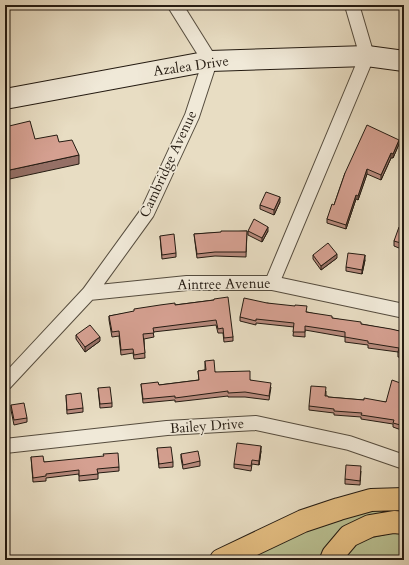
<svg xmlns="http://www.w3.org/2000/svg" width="409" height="565" font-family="Cardo,serif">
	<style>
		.green { fill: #b9c092; stroke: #6e6e52 }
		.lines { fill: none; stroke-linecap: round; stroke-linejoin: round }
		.street-casing { stroke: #554c3e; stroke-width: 16 }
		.secondary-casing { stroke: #241b12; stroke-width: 22 }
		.highway-casing { stroke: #241b12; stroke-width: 24 }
		.street { stroke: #f0e9d8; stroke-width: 14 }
		.secondary { stroke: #f0e9d8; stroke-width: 20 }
		.highway { stroke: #e4be82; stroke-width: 22 }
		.wall { fill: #b78a7d; stroke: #241b12 }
		.shaded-wall { fill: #957066; stroke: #241b12 }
		.building { fill: #d5a091; stroke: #241b12 }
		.labels { text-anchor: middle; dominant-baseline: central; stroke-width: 3; stroke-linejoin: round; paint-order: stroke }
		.street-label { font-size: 14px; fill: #241b12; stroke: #f0e9d8 }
	</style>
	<rect width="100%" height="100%" fill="#e8ddc3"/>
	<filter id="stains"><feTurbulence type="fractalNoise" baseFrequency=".005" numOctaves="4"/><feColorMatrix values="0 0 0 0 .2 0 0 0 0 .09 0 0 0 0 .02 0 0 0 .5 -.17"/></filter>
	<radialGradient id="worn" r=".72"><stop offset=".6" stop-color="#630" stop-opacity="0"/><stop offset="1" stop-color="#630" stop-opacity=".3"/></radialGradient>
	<!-- green -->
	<path class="green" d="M404,506V518L340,535L320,556L319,560H231L280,537L368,508Z
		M392,533H404V560H339L362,540Z"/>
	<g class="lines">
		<!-- street casing -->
		<g class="street-casing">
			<path id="street" d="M272,283L367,56L352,5
				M89,293L187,283H272L404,311
				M5,383L89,293L147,213L192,116L210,61L175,5
				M5,446L167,428L256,423L349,443L404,462"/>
		</g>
		<!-- secondary casing -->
		<g class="secondary-casing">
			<path id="secondary" d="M5,99L210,61L367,56L404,61"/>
		</g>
		<!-- highway casing -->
		<g class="highway-casing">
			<path id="highway" d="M221,560L303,521L339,509L371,500L404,499
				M331,560L333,555L349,536L370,526L394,522L404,523"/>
		</g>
		<!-- street -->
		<use href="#street" class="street"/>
		<!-- secondary -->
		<use href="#secondary" class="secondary"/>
		<!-- highway -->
		<use href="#highway" class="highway"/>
	</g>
	<!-- wall -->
	<path class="wall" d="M399,144L393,158H391L381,180L367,174L358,200L356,199L346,229L327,223V219L334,205L345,173Z
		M280,202L274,215L260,209V205Z
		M404,227V250L394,246V241Z
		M247,231L246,257L215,256L197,258L194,234Z
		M248,231H268L262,242L248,235Z
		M160,236L176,253V257L162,259Z
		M313,255L337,258L321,270L313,259Z
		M365,260L362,274L346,271V267Z
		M214,300L233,337V341L224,342L223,333H218L216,325L153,332L154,337L144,339L145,358L134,359L133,353L121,355L119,336L112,337L109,320V316L175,305Z
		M267,303L307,312L332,318L361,324L404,332V358L398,357V352L368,348V345L345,342V337L305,330V337L293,336L294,327L256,323V325L240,321V317Z
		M76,335L100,341L85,352L76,339Z
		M205,361L215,372L250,380L271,387L269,400L245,397H228V396L175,402V400L143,403L141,384L159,385L199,380L198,371L205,370Z
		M98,388L112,403V407L100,408Z
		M403,388V389L404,390V431L393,427V424L361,419V417L334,415V413L309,410V406L326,391V396L328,397L386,402Z
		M66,395L83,408V412L67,414Z
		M11,405L27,418V422L14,425L11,410Z
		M157,448L173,462V467L159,468Z
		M261,451L259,465L252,464L251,471L234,468V464Z
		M181,454L200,461V466L183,469L181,458Z
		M31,457L44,462L119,467V471L98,473V479L79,481V474L46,478V481L33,482Z
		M361,471L360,485L345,484V479Z"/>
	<!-- shaded-wall -->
	<path class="shaded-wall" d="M399,140V144L393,158V154Z
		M391,153V158L381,180V175Z
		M79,155V164L5,180V171Z
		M367,169V174L358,200V196Z
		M356,195V199L346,229V225Z
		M280,197V202L274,215V210Z
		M268,227V231L262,242V238Z
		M337,254V258L321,270V266Z
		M365,255V260L362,274V270Z
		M100,337V341L85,352V347Z
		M261,446V451L259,465V461Z"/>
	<!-- building -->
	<path class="building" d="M30,121L35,139L57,135L59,142L72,140L79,155L5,171V127Z
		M367,125L399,140L393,154L391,153L381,175L367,169L358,196L356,195L346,225L327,219L332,204L334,205L345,173Z
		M266,192L280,197L274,210L260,205Z
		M254,219L268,227L262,238L248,231Z
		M399,227L403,228L404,227V244L394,241Z
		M221,231H247L246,252H215L197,254L194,234L221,232Z
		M174,234L176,253L162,255L160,236Z
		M328,243L337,254L321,266L313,255Z
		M348,253L365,255L362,270L346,267Z
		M228,297L233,337L224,338L223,328L218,329L216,320L153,328L154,333L143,334L145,353L134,355L133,349L121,350L119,331L112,332L109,316L134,311V309L160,305L175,303V305L214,300V299Z
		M244,298L267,303L295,306V305L307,306L306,312L332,316V318L361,322V324L391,329L404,332V354L398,352L399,348L368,343V341L345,337V332L305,326V332H293L294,323L256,319V321L240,317Z
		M90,325L100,337L85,347L76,335Z
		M214,360L215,372L250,371V380L271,383L269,396L245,392L228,393V391L175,398V396L143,399L141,384L158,382L159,385L199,380L198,371L206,370L205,361Z
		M392,380L403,384L402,389L404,390V426L393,423L394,420L361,415L362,413L334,411V409L309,406L311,386L326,387L325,396H328V397L364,400V398L386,402Z
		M110,387L112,403L100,404L98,388Z
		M81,393L83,408L67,410L66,395Z
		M24,403L27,418L14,420L11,405Z
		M237,443L261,446L259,461L252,460L251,466L234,464Z
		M171,447L173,462L159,464L157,448Z
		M198,451L200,461L183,465L181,454Z
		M118,453L119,467L97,469L98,474L79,476V470L46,474V476L33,478L31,457L43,456L44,462L104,456L103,454Z
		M346,465L361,466L360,481L345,479Z"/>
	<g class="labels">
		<!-- street labels -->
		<g class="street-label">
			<text transform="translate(191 66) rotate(-8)">Azalea Drive</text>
			<text transform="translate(168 164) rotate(-65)">Cambridge Avenue</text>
			<text transform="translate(224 284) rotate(-1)">Aintree Avenue</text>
			<text transform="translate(207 426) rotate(-4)">Bailey Drive</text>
		</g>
	</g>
	<!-- margin -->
	<rect width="409" height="565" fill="none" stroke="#e8ddc3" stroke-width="20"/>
	<rect x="6" y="6" width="397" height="553" fill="none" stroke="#241b12" stroke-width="2"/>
	<rect x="10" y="10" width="389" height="545" fill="none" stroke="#241b12"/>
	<rect width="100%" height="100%" filter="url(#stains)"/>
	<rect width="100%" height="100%" fill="url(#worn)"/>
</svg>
